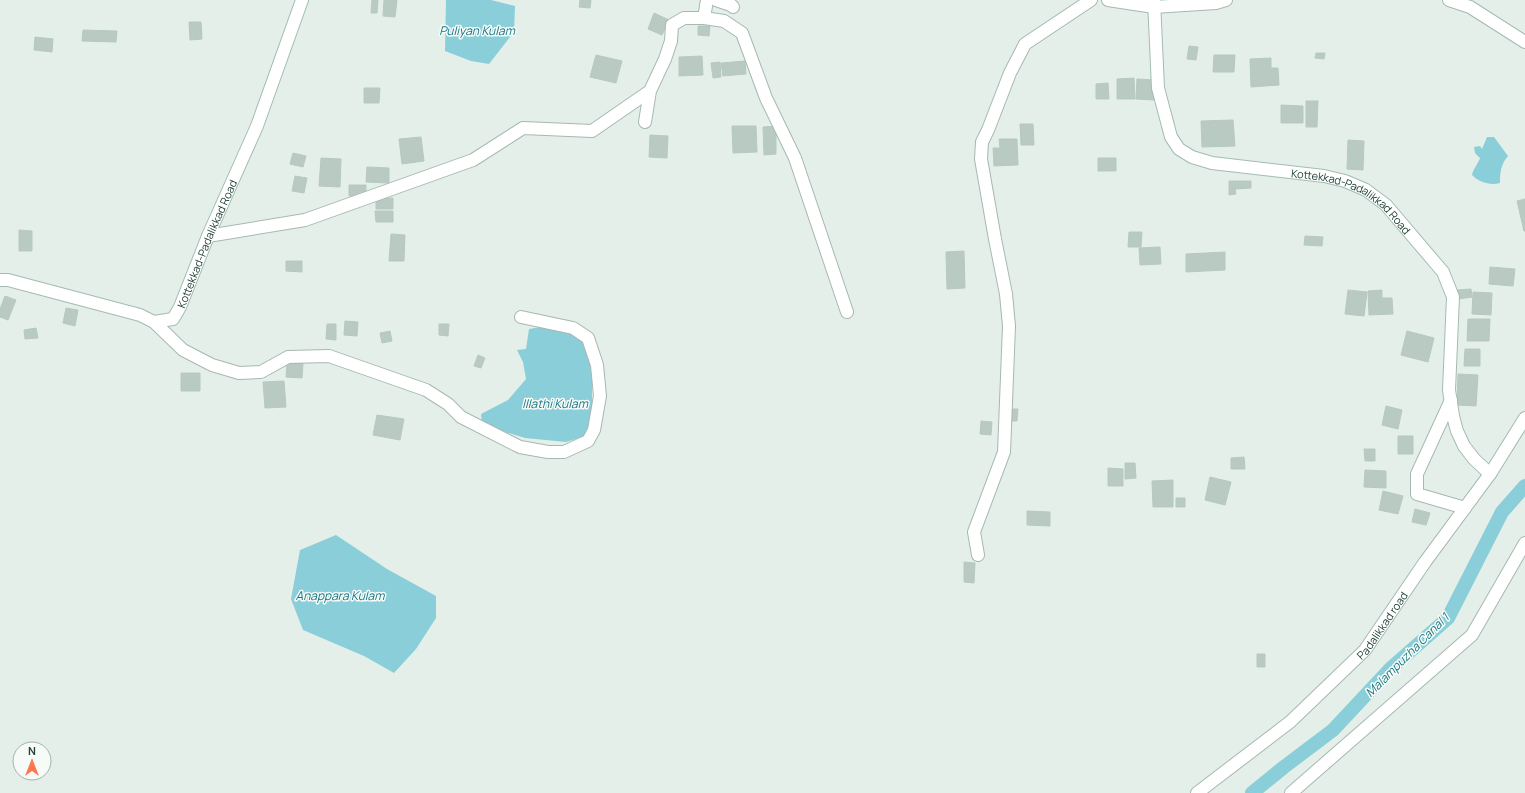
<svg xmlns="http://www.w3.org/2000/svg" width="1525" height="793" font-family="Manrope,sans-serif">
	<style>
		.water { fill: #89ced8 }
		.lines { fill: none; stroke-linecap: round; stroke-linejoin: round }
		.canal { stroke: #89ced8; stroke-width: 14 }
		.building { fill: #b9cac3; stroke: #b6c9c1 }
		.minor-casing { stroke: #a7b8b1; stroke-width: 14 }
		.tertiary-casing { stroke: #a7b8b1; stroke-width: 14 }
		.secondary-casing { stroke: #a2bcb2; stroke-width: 14 }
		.minor { stroke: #fff; stroke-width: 12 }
		.tertiary { stroke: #fff; stroke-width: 12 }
		.secondary { stroke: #fff; stroke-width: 12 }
		.labels { text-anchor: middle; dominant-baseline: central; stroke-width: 3; stroke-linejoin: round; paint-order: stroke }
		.street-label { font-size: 11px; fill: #224339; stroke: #f6fbf8 }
		.water-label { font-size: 12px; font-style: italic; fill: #167685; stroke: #f6fbf8 }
	</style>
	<rect width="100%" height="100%" fill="#e5efea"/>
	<!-- water -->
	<path class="water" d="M446,0H491L515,6L514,32L489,64L471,61L445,51Z
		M1487,137H1494L1508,156C1501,164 1500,172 1500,183C1490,186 1479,182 1472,175C1473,169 1478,164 1480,158L1475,153L1474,147L1480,146L1482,149Z
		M541,327L560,330L585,338L592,376V434L566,442L525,438L482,425L481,414L508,400L526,379L523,362L517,350L526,349L529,329Z
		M336,535L387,569L436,596V618L416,649L394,673L364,656L303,630L291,599L300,550Z"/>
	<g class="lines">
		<!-- canal -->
		<path class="canal" d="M1252,793L1284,767L1333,730L1390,669L1448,618L1502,512L1525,486"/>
	</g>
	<!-- building -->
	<path class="building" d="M372,0H378L377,13H371Z
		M384,0H397L395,17L383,16Z
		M580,0H591L590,8L579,7Z
		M654,13L669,20L662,35L648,29Z
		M189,22H201L202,39L190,40Z
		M698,26H710L709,36L698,35Z
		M83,30L117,31L116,42L82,41Z
		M35,37L53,39L52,52L34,50Z
		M1189,46L1198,47L1196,60L1187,59Z
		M1316,53H1325L1324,59L1315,58Z
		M596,55L622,61L616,83L590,77Z
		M1214,55H1235L1234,72H1213Z
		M702,56L703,75L679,76V57Z
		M1271,58V68H1278L1279,85L1251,87L1250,59Z
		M745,61L746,74L723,76L721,63Z
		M720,62L721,77L713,78L711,63Z
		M1134,78L1135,99H1117V79Z
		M1137,79L1155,80L1154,100L1136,99Z
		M1108,83L1109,99H1096V84Z
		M364,88H380L379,103H364Z
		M1306,101H1318L1317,127H1306Z
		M1281,105L1303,106V123H1281Z
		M1233,120L1235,146L1202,147L1201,121Z
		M1020,124H1033L1034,145H1021Z
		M732,126H756L757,152L733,153Z
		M776,126V154L764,155L763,127Z
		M650,135L668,136L667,158L649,157Z
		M421,137L424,161L402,164L399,139Z
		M999,139H1017L1018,165L994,166L993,148H1000Z
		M1348,140L1364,141L1363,170L1347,169Z
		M293,153L306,156L303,167L290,164Z
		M321,158L341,159L340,187L319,186Z
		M1098,158H1116V171H1098Z
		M367,167L389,168V183L366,182Z
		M295,176L307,178L304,193L292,191Z
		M1229,181H1251V188L1235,189L1236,194L1229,195Z
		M349,185H366V196H349Z
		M376,198H393V209H376Z
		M1525,199V231H1524L1517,201Z
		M375,211H393V222H376Z
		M19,230L32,231V251H19Z
		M1129,232H1142L1141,247H1128Z
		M391,234L405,235L404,261H389Z
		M1305,236L1323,237L1322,246L1304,245Z
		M1160,247L1161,264L1140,265L1139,248Z
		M964,251L965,288L947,289L946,252Z
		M1225,252V270L1186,272V254Z
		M286,261H302V272L286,271Z
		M1490,267L1515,269L1513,286L1489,284Z
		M1471,289L1472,297L1458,299L1457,290Z
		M1348,290L1367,292L1364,316L1345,314Z
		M1382,290V298H1392L1393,314L1369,315L1368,291Z
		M1473,292L1492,293L1491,315L1472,314Z
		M5,296L16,300L8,320L0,317V309Z
		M66,308L78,310L75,326L63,323Z
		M1468,319H1490L1489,341H1467Z
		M345,321L358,322L357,336L344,335Z
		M327,324H336V340L326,339Z
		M439,324H449L448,336L439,335Z
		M36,328L38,338L25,339L24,330Z
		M390,331L392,341L382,343L380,333Z
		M1407,331L1434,338L1428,362L1401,355Z
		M1465,349H1480V366H1464Z
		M478,355L485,358L481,368L474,366Z
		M287,362L303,363L302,378L286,377Z
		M181,373H200V391H181Z
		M1458,374L1478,375L1476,406L1457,405Z
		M284,381L286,407L265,408L263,382Z
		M1386,406L1402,410L1398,429L1382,425Z
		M1009,409H1018L1017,421H1009Z
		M377,415L404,419L400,440L373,435Z
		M981,421L992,422L991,435L980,434Z
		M1398,436H1413V454H1398Z
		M1364,449H1375V461H1365Z
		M1244,457L1245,469H1231V458Z
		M1125,463H1135L1136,478L1125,479Z
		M1108,468L1123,469V486H1108Z
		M1365,470L1386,471V488L1364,487Z
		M1210,477L1231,482L1225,505L1205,500Z
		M1173,480V507H1153L1152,481Z
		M1383,491L1403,496L1398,514L1379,510Z
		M1176,498H1185V507H1176Z
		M1415,509L1430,513L1426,525L1412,522Z
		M1027,511L1050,512V526L1027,525Z
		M964,562L975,563L974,583L964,582Z
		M1257,654H1265V667H1257Z"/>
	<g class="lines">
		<!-- minor casing -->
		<g class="minor-casing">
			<path id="minor" d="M716,0L731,5L733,7
				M1108,0L1154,7L1216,3L1226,0
				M1449,0L1470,7L1525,42
				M704,18L707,0
				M645,122L650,91
				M208,236L305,220L473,160L523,128L592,131L650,91L665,59L671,41L672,25L684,18H704L724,21L742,33L766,98L795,158L847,312
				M154,322L183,350L212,365L239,373L261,372L288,357L329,356L426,390L448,404L461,417L520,447L548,452H564L588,441L594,430L600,396L597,365L588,338L573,328L521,317
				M1451,400L1417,474V494L1465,508
				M978,555L974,532L1004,452L1009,326L1006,294L995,239L981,159L982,142L988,130L1010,73L1025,44L1091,0
				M1291,793L1472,635L1525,543"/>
		</g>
		<!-- tertiary casing -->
		<g class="tertiary-casing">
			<g id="tertiary">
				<path id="s1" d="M1197,793L1290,722L1365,650L1425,562L1490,474L1525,418"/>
			</g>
		</g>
		<!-- secondary casing -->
		<g class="secondary-casing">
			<g id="secondary">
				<path id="s2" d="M1154,0L1158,88L1171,137L1179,149L1192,157L1212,163L1324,176L1345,181L1366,190L1386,205L1443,272L1453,297L1449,390L1453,416L1457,431L1464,446L1474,459L1490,474"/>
				<path id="s3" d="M0,280H8L140,315L154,322L173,319L180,307L208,236L257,126L302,0"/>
			</g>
		</g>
		<!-- minor -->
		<use href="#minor" class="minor"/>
		<!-- tertiary -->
		<use href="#tertiary" class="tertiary"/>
		<!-- secondary -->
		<use href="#secondary" class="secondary"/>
	</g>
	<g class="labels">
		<!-- street labels -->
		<g class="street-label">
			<text stroke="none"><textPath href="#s2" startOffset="338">Kottekkad-Padalikkad Road</textPath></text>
			<text stroke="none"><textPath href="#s3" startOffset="262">Kottekkad-Padalikkad Road</textPath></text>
			<text stroke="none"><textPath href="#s1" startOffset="251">Padalikkad road</textPath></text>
		</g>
		<!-- water labels -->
		<g class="water-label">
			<text x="477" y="30">Puliyan Kulam</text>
			<text x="555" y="403">Illathi Kulam</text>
			<text x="340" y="595">Anappara Kulam</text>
			<text transform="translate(1407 655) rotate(-45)">Malampuzha Canal 1</text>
		</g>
	</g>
	<!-- north arrow -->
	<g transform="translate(32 761)"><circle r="19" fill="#f6fbf8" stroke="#a1b1ac"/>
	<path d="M0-3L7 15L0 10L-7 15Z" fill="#fd7855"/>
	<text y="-6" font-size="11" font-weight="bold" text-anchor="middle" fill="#224339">N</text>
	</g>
</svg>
